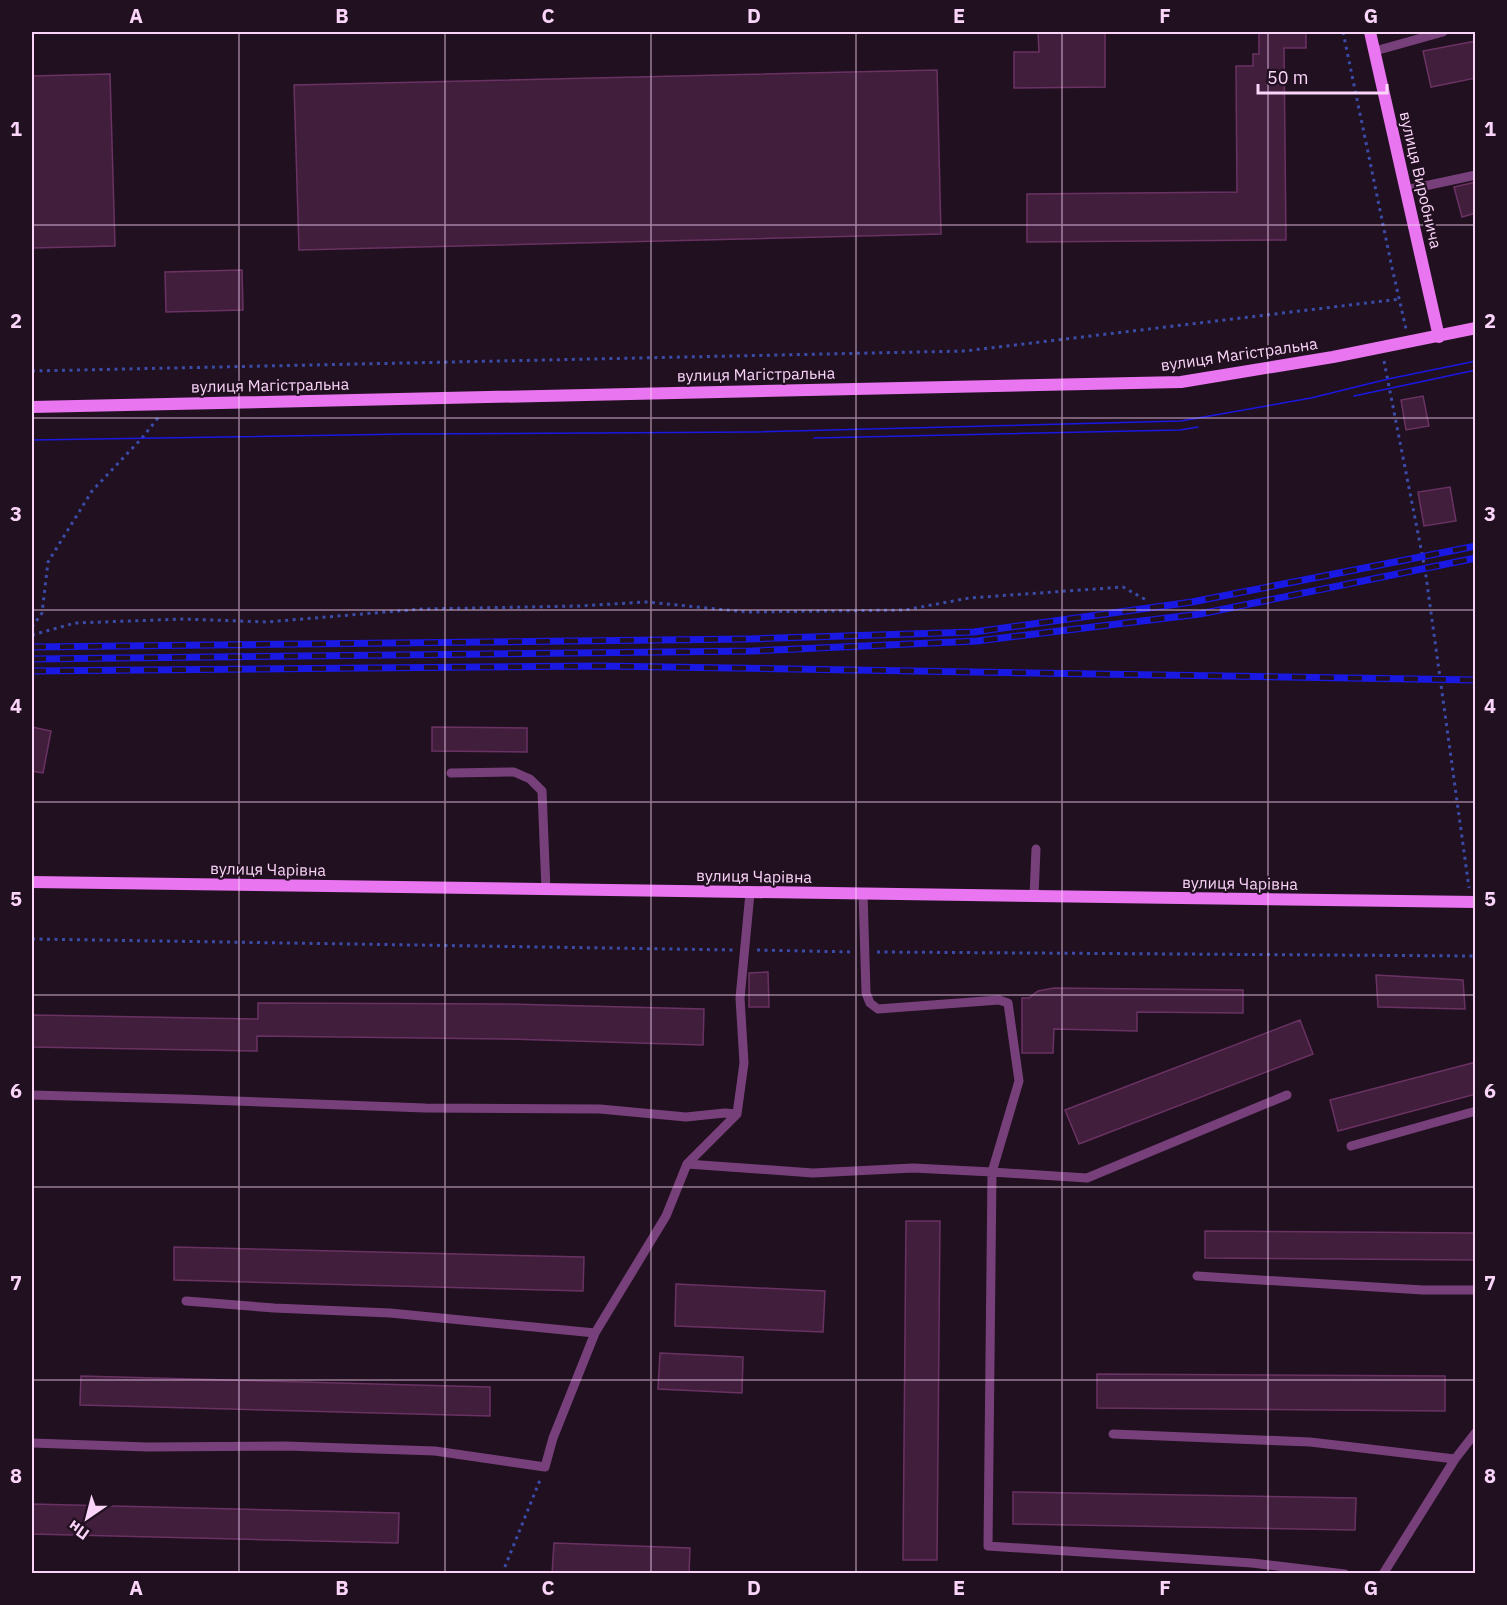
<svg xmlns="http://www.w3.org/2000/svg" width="1507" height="1605" font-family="'IBM Plex Sans',sans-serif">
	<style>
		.building { fill: #401e3c; stroke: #6a3263; stroke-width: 1.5 }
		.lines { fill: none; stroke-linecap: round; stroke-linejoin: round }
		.path { stroke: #3b4ba8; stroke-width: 3; stroke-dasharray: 3 4.5; stroke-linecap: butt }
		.lane { stroke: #78407b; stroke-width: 9 }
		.secondary { stroke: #e975f0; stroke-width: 12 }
		.tram { stroke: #1a18e3; stroke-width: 1.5 }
		.rail-casing { stroke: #1a18e3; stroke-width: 7 }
		.rail { stroke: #211020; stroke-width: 4.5; stroke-dasharray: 14; stroke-linecap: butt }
		.grid { fill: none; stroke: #fad4f9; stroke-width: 1.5; stroke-opacity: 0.55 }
		.labels { text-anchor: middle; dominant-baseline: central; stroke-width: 4.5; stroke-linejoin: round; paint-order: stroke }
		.street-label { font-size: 16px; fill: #fad4f9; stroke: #211020 }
		.neatline { fill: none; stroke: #fad4f9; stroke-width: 2 }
		.grid-label { font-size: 20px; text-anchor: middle; font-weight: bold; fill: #fad4f9 }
	</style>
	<rect width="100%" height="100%" fill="#211020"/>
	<!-- building -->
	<path class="building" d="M1038,32H1105V87L1014,88V52H1039Z
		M1259,32H1306V48H1284L1286,240L1027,242V194L1237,192L1236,66H1253V54H1259Z
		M1476,41V78L1431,87L1423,51Z
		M937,70L941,234L299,250L294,85Z
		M110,74L115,246L32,248V76Z
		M1476,182V213L1462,217L1454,187Z
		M242,270L243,310L166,312L165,272Z
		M1423,396L1429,426L1406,430L1401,400Z
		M1450,487L1456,521L1424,526L1418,492Z
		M32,727L51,731L43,773L32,771Z
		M432,727L527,728V752L432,751Z
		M768,972L769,1007H749V973Z
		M1376,975L1463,980L1465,1009L1378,1007Z
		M1054,988L1243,990V1013L1137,1012V1031L1054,1029L1053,1053H1022V998H1029L1038,991Z
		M258,1003L505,1004L704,1009L703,1045L504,1039L257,1036V1051L32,1047V1015L258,1019Z
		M1300,1020L1313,1054L1079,1144L1065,1110Z
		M1476,1062V1094L1338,1131L1330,1100Z
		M906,1221H940L937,1560H903Z
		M1205,1231L1476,1233V1260L1205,1258Z
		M174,1247L584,1257L583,1291L174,1280Z
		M676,1284L825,1291L823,1332L675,1326Z
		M660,1353L743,1357L742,1393L658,1389Z
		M1097,1374L1445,1376V1411L1097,1408Z
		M81,1376L490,1387V1416L80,1405Z
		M1013,1492L1356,1498L1355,1530L1013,1524Z
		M32,1504L399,1513L398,1543L32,1534Z
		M554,1543L690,1548L689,1574H552Z"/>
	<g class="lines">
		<!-- path -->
		<path class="path" d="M1343,32L1391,263L1406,329
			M1384,361L1425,569L1469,888
			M32,371L965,351L1400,299
			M32,627L42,613L48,562L92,491L142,438L158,418
			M32,635L75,623L184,619L267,622L422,609L579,606L646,602L748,612L905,610L969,598L1123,587L1148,601
			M32,939L733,950
			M757,950L853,952
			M877,952L1476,956
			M502,1574L540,1480"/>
		<!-- lane -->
		<path class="lane" d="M1375,51L1443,32
			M1406,190L1476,175
			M451,773L514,772L530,779L542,791L546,890
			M750,893L740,998L744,1063L737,1114L687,1164L813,1173L913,1168L992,1172L988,1546L1252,1563L1345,1574
			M863,893L866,993L870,1003L878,1009L999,1000L1008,1003L1019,1081L992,1172L1087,1178L1287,1095
			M1034,896L1036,849
			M32,1095L181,1099L425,1108L600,1109L686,1117L725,1113L737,1114
			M1351,1146L1476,1111
			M1197,1276L1423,1290H1476
			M186,1301L274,1308L390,1313L595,1333L666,1216L687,1164
			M1113,1434L1310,1442L1455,1459
			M32,1443L148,1447L286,1446L435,1451L545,1467L553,1438L595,1333
			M1383,1574L1455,1459L1476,1432"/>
		<!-- secondary -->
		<path class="secondary" d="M1370,32L1439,337
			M32,407L1181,382L1333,357L1476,328
			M32,882L1476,902"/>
		<!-- tram -->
		<path class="tram" d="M1354,396L1476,370
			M814,438L1180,430L1198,427
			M32,440L406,434L756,432L1181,421L1311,398L1388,379L1476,361"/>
		<!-- rail casing -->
		<g class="rail-casing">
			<path id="rail" d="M32,647L749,639L974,632L1192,602L1476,546
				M32,659L752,651L977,641L1200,614L1476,558
				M32,671L600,666L1476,680"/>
		</g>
		<!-- rail -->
		<use href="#rail" class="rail"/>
	</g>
	<!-- grid -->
	<path class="grid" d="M239,32V1574M445,32V1574M651,32V1574M856,32V1574M1062,32V1574M1268,32V1574M32,225H1476M32,418H1476M32,610H1476M32,802H1476M32,995H1476M32,1187H1476M32,1380H1476"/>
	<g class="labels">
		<!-- street labels -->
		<g class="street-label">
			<text transform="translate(1421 180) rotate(77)">вулиця Виробнича</text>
			<text transform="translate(1239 354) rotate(-8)">вулиця Магістральна</text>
			<text transform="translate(756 374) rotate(-1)">вулиця Магістральна</text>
			<text transform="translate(270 385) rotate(-1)">вулиця Магістральна</text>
			<text transform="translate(268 869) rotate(1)">вулиця Чарівна</text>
			<text transform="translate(754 876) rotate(1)">вулиця Чарівна</text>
			<text transform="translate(1240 883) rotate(1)">вулиця Чарівна</text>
		</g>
	</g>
	<!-- border -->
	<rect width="1507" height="1605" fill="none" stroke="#211020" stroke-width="66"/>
	<!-- north arrow -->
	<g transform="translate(87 1518) rotate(215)" stroke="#211020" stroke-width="4.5" paint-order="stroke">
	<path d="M0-4.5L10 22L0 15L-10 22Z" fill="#fad4f9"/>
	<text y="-9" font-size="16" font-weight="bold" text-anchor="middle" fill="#fad4f9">Пн</text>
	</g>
	<!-- scale -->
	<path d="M1258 84v9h129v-9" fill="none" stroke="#fad4f9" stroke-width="3"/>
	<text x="1267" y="84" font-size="18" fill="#fad4f9" stroke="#211020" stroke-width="4.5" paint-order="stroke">50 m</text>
	<rect x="33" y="33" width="1441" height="1539" class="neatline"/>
	<g class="grid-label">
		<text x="136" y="23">A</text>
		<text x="342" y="23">B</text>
		<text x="548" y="23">C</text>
		<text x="754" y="23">D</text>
		<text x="959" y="23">E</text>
		<text x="1165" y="23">F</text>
		<text x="1371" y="23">G</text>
		<text x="16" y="136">1</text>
		<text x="1490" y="136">1</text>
		<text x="16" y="328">2</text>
		<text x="1490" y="328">2</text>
		<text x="16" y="521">3</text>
		<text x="1490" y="521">3</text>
		<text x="16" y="713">4</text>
		<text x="1490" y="713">4</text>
		<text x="16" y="906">5</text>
		<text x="1490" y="906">5</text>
		<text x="16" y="1098">6</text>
		<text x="1490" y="1098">6</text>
		<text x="16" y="1290">7</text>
		<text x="1490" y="1290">7</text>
		<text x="16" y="1483">8</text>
		<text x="1490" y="1483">8</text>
		<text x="136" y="1595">A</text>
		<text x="342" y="1595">B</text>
		<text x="548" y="1595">C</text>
		<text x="754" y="1595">D</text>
		<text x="959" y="1595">E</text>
		<text x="1165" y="1595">F</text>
		<text x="1371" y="1595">G</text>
	</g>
</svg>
